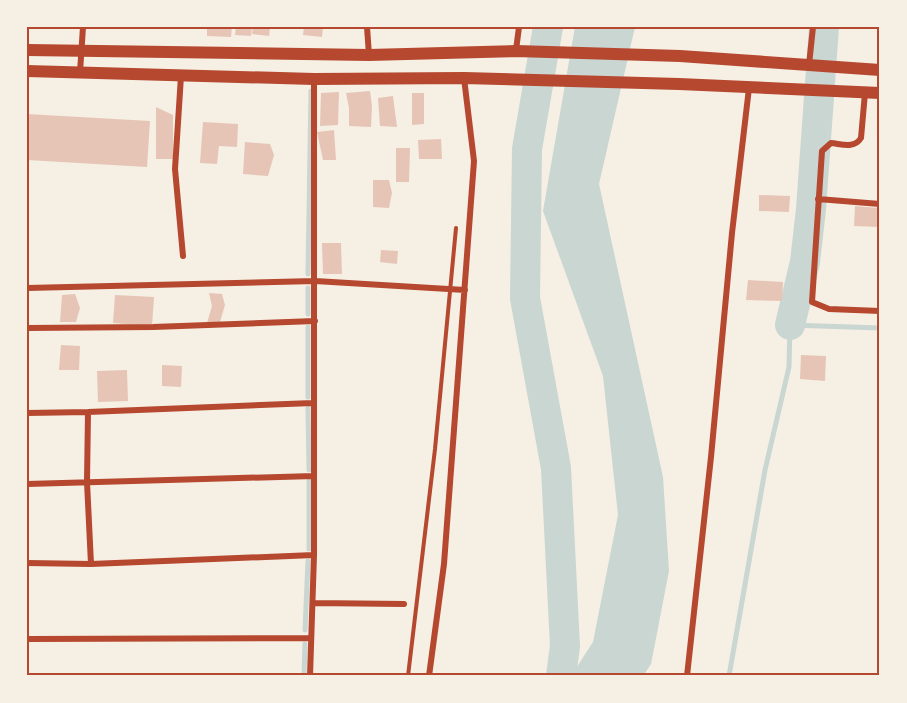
<svg xmlns="http://www.w3.org/2000/svg" width="907" height="703" font-family="Lato,sans-serif">
	<style>
		.water { fill: #c9d6d2 }
		.lines { fill: none; stroke-linecap: round; stroke-linejoin: round }
		.stream { stroke: #c9d6d2; stroke-width: 5 }
		.river { stroke: #c9d6d2; stroke-width: 30 }
		.building { fill: #e6c5b7 }
		.service { stroke: #b5482f; stroke-width: 4 }
		.minor { stroke: #b5482f; stroke-width: 6 }
		.trunk { stroke: #b5482f; stroke-width: 12 }
		.neatline { fill: none; stroke: #b5482f; stroke-width: 2 }
	</style>
	<rect width="100%" height="100%" fill="#f6efe4"/>
	<!-- water -->
	<path class="water" d="M575,27H635L599,184L663,477L669,571L651,664L643,676H571L593,642L618,515L603,376L543,211Z"/>
	<g class="lines">
		<!-- stream -->
		<path class="stream" d="M308,274L311,91
			M308,314V288
			M308,327V397
			M308,408L309,470
			M309,549V481
			M305,630L308,561
			M304,676L305,644
			M729,676L765,470L789,367L790,325L880,328"/>
		<!-- river -->
		<path class="river" d="M548,27L527,149L525,298L556,468L565,646L561,676
			M790,325L805,262L811,209L824,27"/>
	</g>
	<!-- building -->
	<path class="building" d="M207,27H232L231,37L207,36Z
		M236,27H252L251,36L235,35Z
		M253,27H270L269,36L252,34Z
		M304,27H323L322,37L303,35Z
		M370,91L372,106L371,127L349,126V108L346,93Z
		M339,92L338,125L320,126L321,93Z
		M412,93H424V124L412,125Z
		M393,96L397,127L380,126L378,98Z
		M156,107L173,115V159H156Z
		M27,114L150,121L147,167L27,160Z
		M203,122L238,124L237,147L219,146L217,164L200,163Z
		M334,130L336,160H323L317,132Z
		M441,139L442,159H419L418,140Z
		M245,142L270,144L274,155L268,176L243,174Z
		M396,148H410L409,182H396Z
		M373,180H389L392,193L389,208L373,207Z
		M759,195L790,196L789,212L759,211Z
		M855,206L879,208L878,227L854,226Z
		M322,243H341L342,274H323Z
		M381,250L398,251L397,264L380,262Z
		M748,280L783,282L782,301L746,300Z
		M209,293L222,294L225,305L220,322L207,323L212,306Z
		M75,294L80,308L76,322H60L62,295Z
		M115,295L154,297L152,326L113,323Z
		M61,345L80,346L79,370H59Z
		M801,355L826,356L825,381L800,379Z
		M162,365L182,366L181,387L162,386Z
		M127,370L128,401L98,402L97,371Z"/>
	<g class="lines">
		<!-- service -->
		<path class="service" d="M408,676L435,449L456,228"/>
		<!-- minor -->
		<path class="minor" d="M367,27L369,55
			M516,50L519,27
			M809,65L813,27
			M80,72L83,27
			M181,76L175,169L183,256
			M865,93L861,138C854,149 842,144 831,143L822,151L812,302L829,309L880,311
			M818,199L880,204
			M27,288L315,281L465,290
			M27,328L153,327L315,321
			M88,412L87,482L91,564
			M27,413L88,412L313,403
			M27,484L314,476
			M27,563L91,564L314,555
			M313,603L404,604
			M27,639L311,638
			M310,676L314,555V79
			M429,676L444,564L474,161L464,78
			M687,676L711,457L732,233L749,88"/>
		<!-- trunk -->
		<path class="trunk" d="M27,50L369,55L516,51L680,56L880,70
			M27,71L314,79L464,78L679,84L880,93"/>
	</g>
	<!-- border -->
	<rect width="907" height="703" fill="none" stroke="#f6efe4" stroke-width="57"/>
	<rect x="28" y="28" width="850" height="646" class="neatline"/>
</svg>
